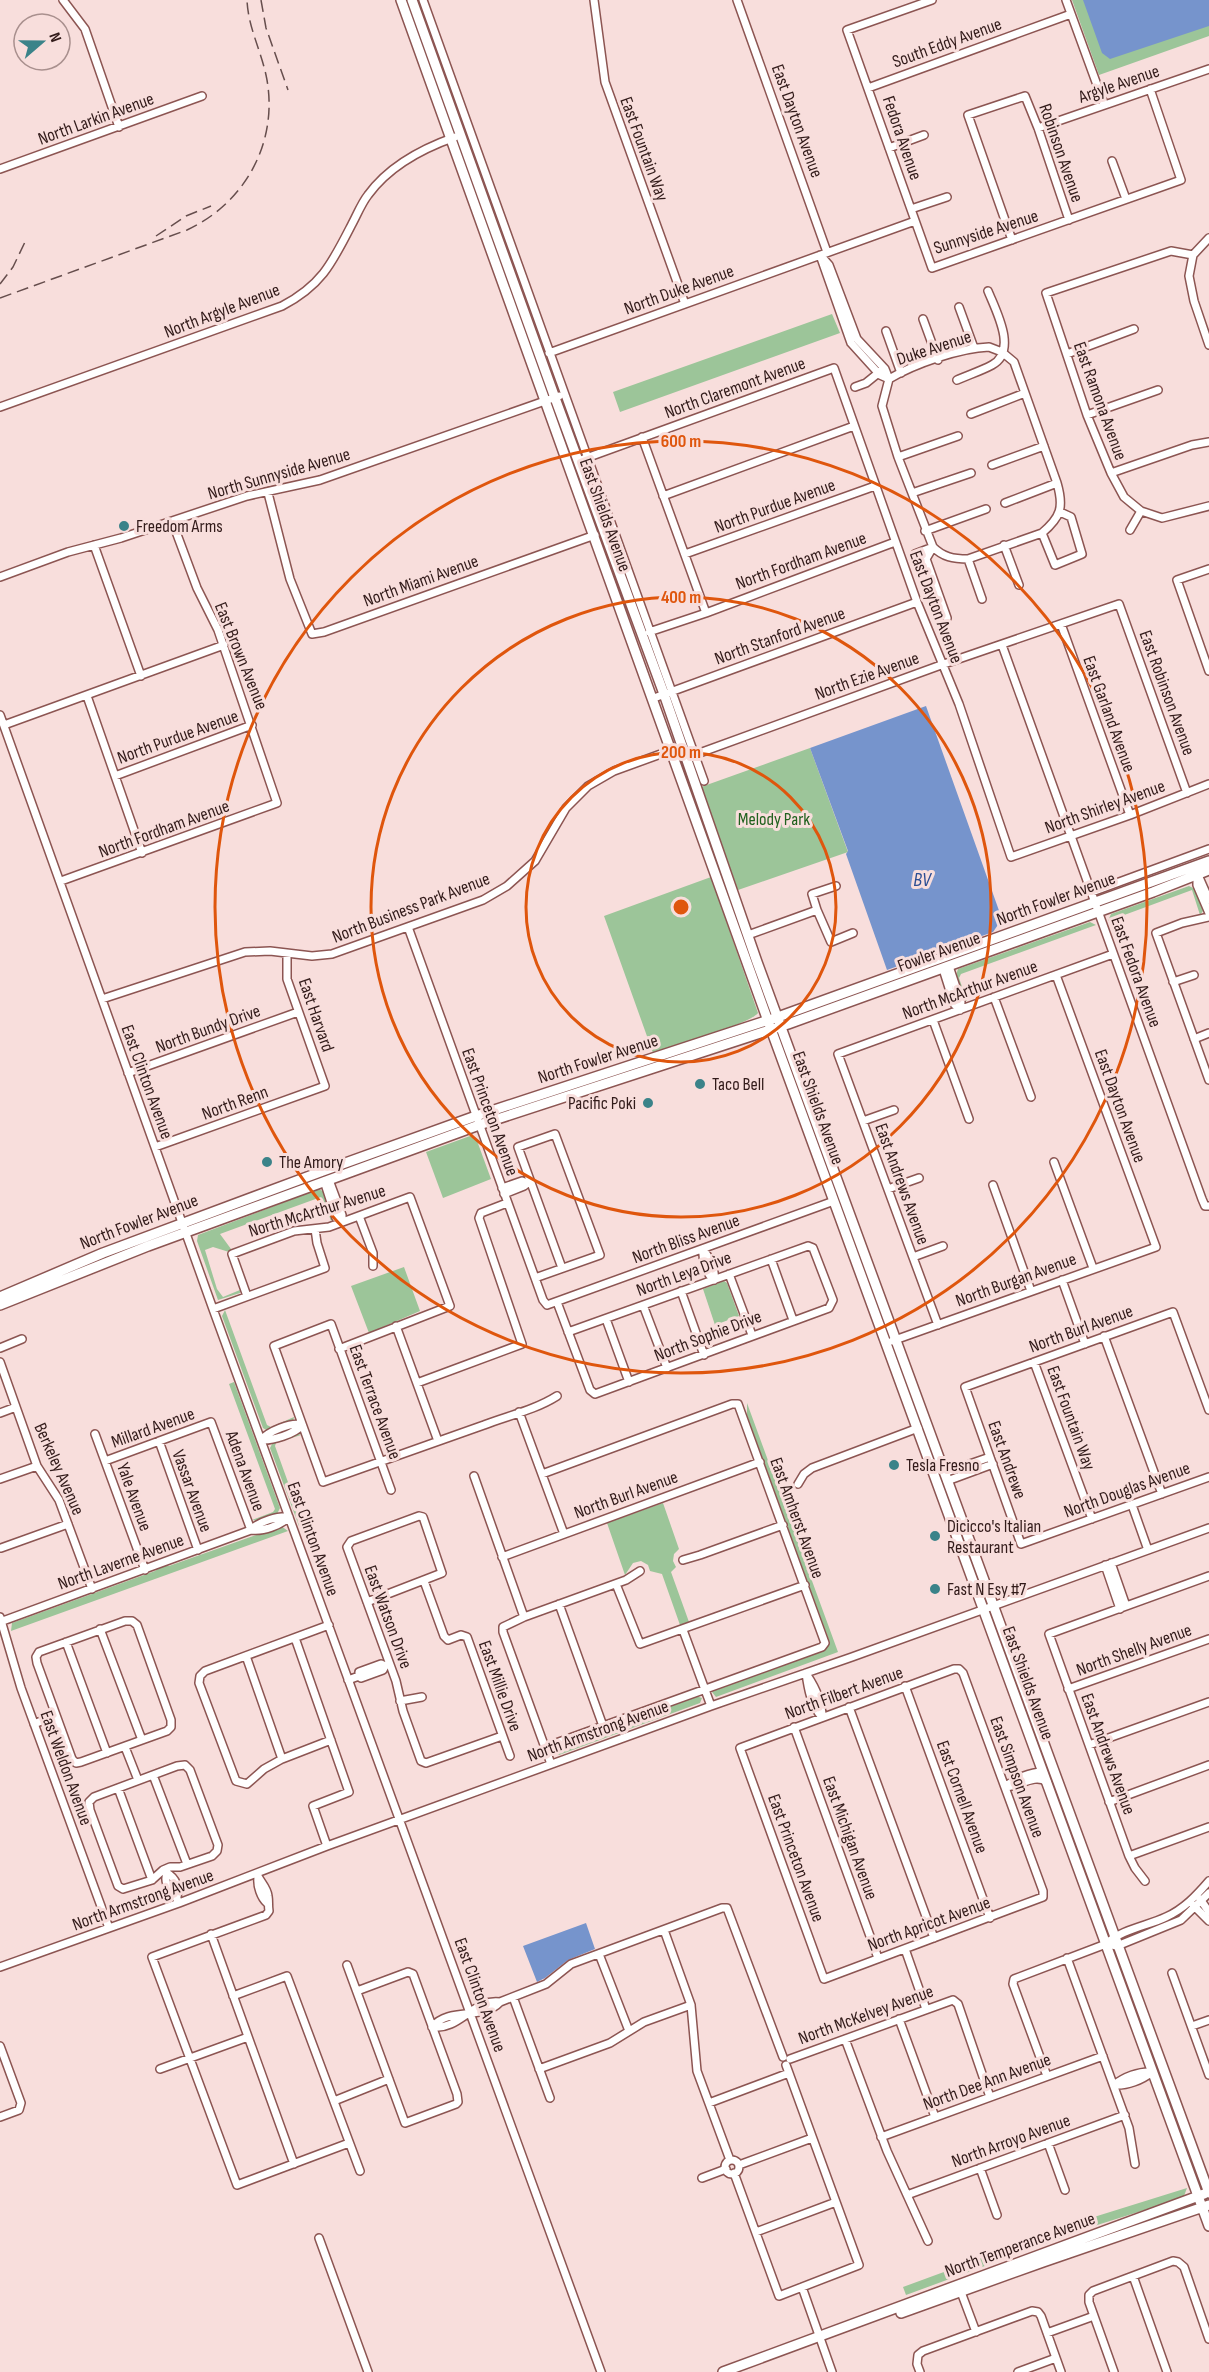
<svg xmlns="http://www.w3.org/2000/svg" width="1209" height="2372" font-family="'Sofia Sans Condensed',sans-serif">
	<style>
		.green { fill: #9cc599 }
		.water { fill: #7694cc }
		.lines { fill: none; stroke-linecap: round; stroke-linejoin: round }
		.minor-casing { stroke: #8c5552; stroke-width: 10 }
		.major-casing { stroke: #8c5552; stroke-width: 12 }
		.minor { stroke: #fff; stroke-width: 7 }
		.major { stroke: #fff; stroke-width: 9 }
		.rail { stroke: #664e4d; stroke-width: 1.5; stroke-dasharray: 12 6; stroke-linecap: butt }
		.ring { fill: none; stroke: #df560d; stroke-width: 3 }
		.poi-dot { fill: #3b8389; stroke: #f8dedc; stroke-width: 2 }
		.labels { text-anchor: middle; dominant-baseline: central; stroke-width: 6; stroke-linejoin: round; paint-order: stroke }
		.street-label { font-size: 18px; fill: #321b1a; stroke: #f8dedc }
		.poi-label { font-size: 18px; fill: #321b1a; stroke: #f8dedc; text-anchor: start }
		.park-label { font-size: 18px; fill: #20611e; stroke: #f8dedc }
		.water-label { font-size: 20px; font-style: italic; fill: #2c4e93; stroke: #f8dedc }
		.centre { fill: #df560d; stroke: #f8dedc; stroke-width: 3 }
		.ring-label { font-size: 18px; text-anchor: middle; font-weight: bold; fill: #df560d; stroke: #f8dedc; stroke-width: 6; stroke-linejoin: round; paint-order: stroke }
	</style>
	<rect width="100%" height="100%" fill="#f8dedc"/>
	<!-- green -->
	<path class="green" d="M1072,0H1209V36L1099,75Z
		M832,314L840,333L620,412L613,392Z
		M810,748L848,852L738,890L701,787Z
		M711,877L758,1013C750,1024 670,1047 653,1053L604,916Z
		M1189,886L1195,889L1203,911L1200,915L1192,890L1108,921L1111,914Z
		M1090,922L1096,925L961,974L959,978L967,1001L965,1000L956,975L958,969Z
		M470,1136L476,1138L491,1179L443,1198L426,1152Z
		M319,1189L324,1192L333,1219L331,1221L323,1199L321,1197L220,1234L231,1249L229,1252L213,1247L205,1250L217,1289L223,1297L240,1290V1293L218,1300L197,1241L198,1235Z
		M404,1267L420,1311L369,1333L351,1286Z
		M724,1281L727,1283L739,1316L715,1325L703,1289Z
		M225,1310L267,1425L271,1427L294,1417L293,1422L268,1431L263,1428L222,1316Z
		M234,1382L280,1508L277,1514L259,1521L252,1520L273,1512L275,1509L229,1384Z
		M747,1403L838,1652L716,1697L712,1692L714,1689L826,1649L830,1643L747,1415Z
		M297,1433L301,1435L276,1443L275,1446L303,1524L299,1526L270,1448L273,1442Z
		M663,1503L679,1549L674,1554L673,1561L676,1567L671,1572L689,1622L680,1625L662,1574L650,1571L648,1565L641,1561L633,1563L625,1575L607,1523Z
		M281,1526L288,1531L11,1631L12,1623L155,1571L163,1565L169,1566Z
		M696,1696L702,1698L700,1703L559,1755L553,1752L556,1747Z
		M1187,2188L1184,2196L1176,2200L1091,2227L906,2295L903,2287L1094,2217Z"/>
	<!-- water -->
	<path class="water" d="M1083,0H1209V26L1110,59L1102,53Z
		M926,706L1002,919L993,932L887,970L846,854L848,851L810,748Z
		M586,1923L595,1949L568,1960L545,1978L537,1982L523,1946Z"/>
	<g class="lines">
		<!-- minor casing -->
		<g class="minor-casing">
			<path id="minor" d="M63,0L85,29L119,127
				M423,0L704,781
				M594,0L605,82L685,304
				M737,0L827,252
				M932,0L847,30L932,268L1181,180L1150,89
				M1066,0L1104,104
				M868,88L1071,14
				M1038,128L1209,69
				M889,148L924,135
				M1112,161L1126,199
				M0,169L202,96
				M911,209L947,197
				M1012,240L968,115L1025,96L1038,128L1069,220
				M820,255L851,343L880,375L889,379
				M1193,255L1171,251L1046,293L1087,415L1111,473L1124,497L1141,511L1162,518L1209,506
				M1193,255L1189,276L1194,301L1209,345
				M1193,255L1209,238
				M822,257L829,265L857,339L885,369L889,379
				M959,307L974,348
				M923,319L938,360
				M886,331L901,373
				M989,347L1002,352L1014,362L1057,483C1064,507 1061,517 1042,533L968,559C953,559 943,557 933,547L898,457L882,406L889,379C914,364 960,348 989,347Z
				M549,353L915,221
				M1067,354L1134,329
				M957,380C968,375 981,371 992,365C1018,351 996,311 988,291
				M855,387L866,383L882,370
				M0,407L282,306C322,285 332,263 352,224C357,215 361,204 368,195C389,166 421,149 455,137
				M971,414L1025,393
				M1087,415L1158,390
				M642,437L706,613
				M898,457L958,436
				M578,461L834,368L917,602L959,704L1011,857L1130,815L1209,784
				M992,465L1044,446
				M1111,473L1192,445L1209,442
				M268,493L290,579L312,634L324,632L595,535
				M912,493L971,473
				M663,496L854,426
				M1005,503L1057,483
				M1130,530L1141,511
				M925,531L986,509
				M1042,533L1055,565L1082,554L1071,517L1060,512
				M94,545L141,676
				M1004,545L1019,585
				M933,547L926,559L947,618
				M685,554L875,486
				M915,554L933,547
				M968,559L982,599
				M1209,569L1177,580L1209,671
				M0,577L68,552L121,538L247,496L320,480L559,396
				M1061,624L1130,815
				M649,632L706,613L895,542
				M1002,645L1202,1199L1205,1206H1209
				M87,696L142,853
				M654,698L917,602
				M0,715L213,1309L601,2372
				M4,725L224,645
				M694,755L941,665L1119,604L1187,793
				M115,776L252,725
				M1197,874V885L1209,913
				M1198,875L1209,900
				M61,881L277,803L218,630L197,588L172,521
				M1092,892L1209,849
				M817,910L831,942L853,933
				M1209,917L1182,923L1156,933L1209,1080
				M408,927L543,1300L547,1305L834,1201
				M748,935L817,910L812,894L836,886
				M949,966L961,1002L960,1010
				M943,969L954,1004L960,1010
				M1173,982L1194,975
				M994,997L1031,1097
				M102,999L245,952L270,951L312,956L332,954L483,900L507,886L535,861L566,808L588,786L614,771L680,747
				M933,1020L969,1119
				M1194,1039L1209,1033
				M128,1073L298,1012
				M863,1121L894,1110
				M155,1147L325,1086L287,979V953
				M1054,1162L1093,1268
				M329,1180L342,1215V1222
				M324,1181L336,1218L342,1222
				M993,1185L1031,1291
				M502,1188L522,1181L527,1183
				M888,1189L919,1178
				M504,1194L524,1186L530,1181
				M359,1216L373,1253V1266
				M703,1249C702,1259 706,1274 714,1280
				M703,1249C709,1257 716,1270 714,1280
				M913,1257L943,1246
				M771,1259L793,1320
				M729,1274L752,1335
				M535,1278L600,1255L555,1134L518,1147L562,1268
				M1062,1280L1085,1344
				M681,1291L704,1355
				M247,1296L232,1254L294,1231L329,1227L410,1197L450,1306L339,1349
				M557,1302L590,1390L595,1394L829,1308L833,1300L813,1248L808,1246L568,1332
				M643,1305L667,1368
				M213,1309L325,1268L317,1243L315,1229
				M606,1319L629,1382
				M938,1325L838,1054L1113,954
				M396,1326L438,1441
				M1104,1336L1162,1494
				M892,1341L1156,1247L1056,975
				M0,1348L22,1339
				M0,1362L37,1466L59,1500L92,1589
				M1034,1362L1092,1519
				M417,1383L522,1344L479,1218L481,1213L507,1203
				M1209,1410L1173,1312L965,1387L1021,1544L1209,1477
				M519,1412L564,1534
				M0,1413L16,1407
				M95,1434L145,1570
				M261,1440C269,1431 291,1422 302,1425
				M261,1440C272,1441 295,1434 302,1425
				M159,1441L198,1550
				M105,1461L211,1422L251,1530
				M944,1473L990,1457
				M542,1474L732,1404H738L825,1643L822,1647L545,1747
				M474,1476L524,1617
				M0,1479L37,1466
				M947,1481L993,1464
				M798,1484L804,1474L812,1468L918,1428
				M391,1490L331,1324L274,1346L323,1482C376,1463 430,1444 484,1425C507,1416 535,1410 557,1396
				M1132,1505L1148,1550
				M251,1530C263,1532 281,1525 289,1517
				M1,1548L68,1524
				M502,1557L760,1462
				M683,1560L700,1555L783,1525
				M1111,1563L1126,1606
				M1105,1565L1120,1609
				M424,1581L444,1636L448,1640L461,1635L467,1637L510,1756
				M616,1584L640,1644L805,1585
				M367,1602L442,1573L423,1517L419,1516L351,1541L347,1547L396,1681L403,1711L421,1761L426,1763L502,1736
				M559,1604L603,1726
				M0,1617L21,1688L109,1928
				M0,1622L251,1530C259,1521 278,1516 289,1517
				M100,1629L142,1740
				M683,1630L711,1706
				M295,1638L349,1792L313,1806L327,1846
				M66,1642L107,1753
				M246,1656L282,1759L264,1769L247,1784L236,1781L199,1683L200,1676L205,1671L329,1625
				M954,1669H959L963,1673L1043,1891V1897L824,1979L740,1748Z
				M806,1673C808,1688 811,1706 822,1717
				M807,1675C815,1687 822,1702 822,1717
				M348,1680L359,1676L361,1678L383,1670L385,1666L381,1664L359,1672V1676
				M905,1686L990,1918
				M1068,1689L1209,1639
				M400,1701L422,1697
				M849,1707L934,1938
				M34,1724L56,1715L37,1663L36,1657L39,1652L125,1621H132L137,1625L171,1720V1727L167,1731L81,1762L76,1763L72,1759L56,1715
				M794,1727L878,1958
				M1089,1745L1209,1702
				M125,1747L138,1780
				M282,1759L331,1740
				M551,1764L503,1632V1627L524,1617L626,1580L640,1571
				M185,1765L190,1770L218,1845L217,1851L212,1856L180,1867H170L163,1870L152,1880L123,1889L118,1886L90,1810L89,1802L94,1797L177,1766Z
				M153,1775L187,1864
				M1005,1787C1019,1787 1034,1773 1047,1782
				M1005,1787C1014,1779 1030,1772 1043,1772
				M118,1788L152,1880
				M1109,1802L1209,1765
				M1129,1856L1209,1827
				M257,1874C260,1882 267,1887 268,1896C269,1902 268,1905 269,1911L266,1915L152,1957L237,2185L349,2143
				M258,1878C257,1886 261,1898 267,1903
				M1145,1881L1135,1868L1129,1856L1049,1634L1209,1576
				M177,1897C179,1887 176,1878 167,1873C162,1886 175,1893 179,1903
				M1200,1899L1209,1912
				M1193,1905L1209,1921
				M664,1930L691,2005L697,2071L730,2160
				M211,1934L294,2164
				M1106,1944L1117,1946L1181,1920L1209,1893
				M905,1949L926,2009
				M599,1954L629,2031
				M1067,1958L1129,2128L1135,2164
				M347,1965L405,2123L456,2104L458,2102L457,2094L413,1974L408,1972L357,1991
				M0,1967L179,1903L327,1846L711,1706L852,1657L1209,1528
				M1172,1973L1209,2075
				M233,1996L287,1976L360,2171
				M513,1997L550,2098
				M899,2019L935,2117
				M1192,2026L1209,2020
				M432,2027C450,2006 482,2021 500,2002L546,1984L571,1964L722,1908H727L783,2057
				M432,2027C459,2031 474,1998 500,2002
				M845,2039L887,2151L928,2241
				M0,2046L21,2103L19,2110L0,2117
				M790,2059L953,2000L958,2004L990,2097
				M160,2069L248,2037
				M539,2069L610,2043L644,2022L691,2005
				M1047,2076L1013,1984L1014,1979L1106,1944C1122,1929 1147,1926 1166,1917C1184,1909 1197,1895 1209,1881
				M1114,2085C1124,2077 1139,2071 1152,2072
				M1114,2085C1127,2086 1142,2080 1152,2072
				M334,2101L389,2079
				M709,2103L789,2073
				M881,2137L1103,2056
				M1048,2143L1065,2190
				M725 2167a7 7 0 1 1 14 0a7 7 0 1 1-14 0Z
				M739,2165L812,2138
				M980,2168L997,2215
				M734,2173L779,2296L859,2265L786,2065
				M702,2178L726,2169
				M907,2195L1125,2115
				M756,2232L836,2202
				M319,2238L368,2372
				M1133,2276L1167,2372
				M802,2287L832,2372
				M961,2292L976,2332
				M1047,2333L1094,2316
				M920,2372L917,2364L918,2355L923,2351L1032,2311L1038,2312L1041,2316L1061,2372
				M1018,2372L1056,2358
				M1114,2372L1089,2302V2295L1093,2291L1173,2261L1178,2262L1184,2267L1209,2339"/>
		</g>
		<!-- major casing -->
		<g class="major-casing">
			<path id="major" d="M401,0L768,1021L1209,2226
				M412,0L555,398L664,694L757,962L1209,2193
				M0,1297L103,1253L323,1171L476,1116L778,1017L1209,861
				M0,1305L148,1246L479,1125L788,1024L1153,892L1209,870
				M901,2313L1043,2262L1209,2205
				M723,2372L1204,2194"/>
		</g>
		<!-- minor -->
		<use href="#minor" class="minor"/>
		<!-- major -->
		<use href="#major" class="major"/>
		<!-- rail -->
		<path class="rail" d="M261,0L266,28L288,90
			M156,236L186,216L211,206
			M0,284L13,267L25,242
			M0,298L187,230C245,203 278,143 267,80C262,52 248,28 247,0"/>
	</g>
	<!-- distance rings -->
	<g class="ring">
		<circle cx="681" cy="907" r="155"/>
		<circle cx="681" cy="907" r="310"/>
		<circle cx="681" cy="907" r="466"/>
	</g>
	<!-- markers -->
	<g class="poi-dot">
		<circle cx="124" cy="526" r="6"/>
		<circle cx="700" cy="1084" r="6"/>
		<circle cx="648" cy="1103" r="6"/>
		<circle cx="267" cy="1162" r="6"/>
		<circle cx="894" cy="1465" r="6"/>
		<circle cx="935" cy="1536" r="6"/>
		<circle cx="935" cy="1589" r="6"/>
	</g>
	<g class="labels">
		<!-- street labels -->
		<g class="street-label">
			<text transform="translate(947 43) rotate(-20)">South Eddy Avenue</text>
			<text transform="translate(1119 84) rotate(-19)">Argyle Avenue</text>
			<text transform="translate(96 119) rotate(-20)">North Larkin Avenue</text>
			<text transform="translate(797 121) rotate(70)">East Dayton Avenue</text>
			<text transform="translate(902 138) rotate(71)">Fedora Avenue</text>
			<text transform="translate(644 149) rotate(70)">East Fountain Way</text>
			<text transform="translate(1061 153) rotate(71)">Robinson Avenue</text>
			<text transform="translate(986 232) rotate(-18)">Sunnyside Avenue</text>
			<text transform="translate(679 290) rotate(-20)">North Duke Avenue</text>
			<text transform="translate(222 311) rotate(-21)">North Argyle Avenue</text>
			<text transform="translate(934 348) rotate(-18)">Duke Avenue</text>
			<text transform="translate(735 388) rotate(-20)">North Claremont Avenue</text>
			<text transform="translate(1100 401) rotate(70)">East Ramona Avenue</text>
			<text transform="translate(279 474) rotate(-16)">North Sunnyside Avenue</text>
			<text transform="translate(775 506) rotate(-20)">North Purdue Avenue</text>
			<text transform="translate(605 515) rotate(70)">East Shields Avenue</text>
			<text transform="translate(801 561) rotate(-20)">North Fordham Avenue</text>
			<text transform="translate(421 581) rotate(-20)">North Miami Avenue</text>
			<text transform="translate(936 607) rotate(69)">East Dayton Avenue</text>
			<text transform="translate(780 636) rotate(-20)">North Stanford Avenue</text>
			<text transform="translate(241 656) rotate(68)">East Brown Avenue</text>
			<text transform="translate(867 676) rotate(-20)">North Ezie Avenue</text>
			<text transform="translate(1167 693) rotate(70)">East Robinson Avenue</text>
			<text transform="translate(1109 714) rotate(70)">East Garland Avenue</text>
			<text transform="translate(178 737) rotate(-20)">North Purdue Avenue</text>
			<text transform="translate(1105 807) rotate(-20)">North Shirley Avenue</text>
			<text transform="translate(164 829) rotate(-20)">North Fordham Avenue</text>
			<text transform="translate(1056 899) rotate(-20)">North Fowler Avenue</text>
			<text transform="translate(411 908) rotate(-21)">North Business Park Avenue</text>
			<text transform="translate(939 952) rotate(-20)">Fowler Avenue</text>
			<text transform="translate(1136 972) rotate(70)">East Fedora Avenue</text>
			<text transform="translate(970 990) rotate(-20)">North McArthur Avenue</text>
			<text transform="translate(316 1015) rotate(71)">East Harvard</text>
			<text transform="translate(208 1029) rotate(-20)">North Bundy Drive</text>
			<text transform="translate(598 1059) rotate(-18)">North Fowler Avenue</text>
			<text transform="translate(147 1082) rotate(70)">East Clinton Avenue</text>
			<text transform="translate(235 1103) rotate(-20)">North Renn</text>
			<text transform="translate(1120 1106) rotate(70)">East Dayton Avenue</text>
			<text transform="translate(818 1108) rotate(70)">East Shields Avenue</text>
			<text transform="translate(490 1112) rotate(70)">East Princeton Avenue</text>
			<text transform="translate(902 1184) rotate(70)">East Andrews Avenue</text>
			<text transform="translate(317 1211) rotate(-17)">North McArthur Avenue</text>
			<text transform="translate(139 1222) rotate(-21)">North Fowler Avenue</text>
			<text transform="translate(686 1239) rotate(-20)">North Bliss Avenue</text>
			<text transform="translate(684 1274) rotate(-20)">North Leya Drive</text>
			<text transform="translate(1016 1280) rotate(-20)">North Burgan Avenue</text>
			<text transform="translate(1081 1329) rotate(-20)">North Burl Avenue</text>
			<text transform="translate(708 1336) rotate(-21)">North Sophie Drive</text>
			<text transform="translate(375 1402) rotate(70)">East Terrace Avenue</text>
			<text transform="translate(1071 1418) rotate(70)">East Fountain Way</text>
			<text transform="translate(153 1428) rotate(-20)">Millard Avenue</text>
			<text transform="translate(1007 1460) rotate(70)">East Andrewe</text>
			<text transform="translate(59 1469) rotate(66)">Berkeley Avenue</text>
			<text transform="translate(245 1471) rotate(70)">Adena Avenue</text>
			<text transform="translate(1127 1490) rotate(-20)">North Douglas Avenue</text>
			<text transform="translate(192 1491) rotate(70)">Vassar Avenue</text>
			<text transform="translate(626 1495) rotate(-20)">North Burl Avenue</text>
			<text transform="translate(134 1497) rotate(70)">Yale Avenue</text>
			<text transform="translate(797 1518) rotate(70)">East Amherst Avenue</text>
			<text transform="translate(313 1539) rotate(70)">East Clinton Avenue</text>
			<text transform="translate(121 1562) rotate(-20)">North Laverne Avenue</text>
			<text transform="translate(388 1617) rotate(70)">East Watson Drive</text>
			<text transform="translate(1134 1650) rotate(-20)">North Shelly Avenue</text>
			<text transform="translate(1028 1683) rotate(70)">East Shields Avenue</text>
			<text transform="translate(500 1686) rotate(70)">East Millie Drive</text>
			<text transform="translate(844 1693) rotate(-20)">North Filbert Avenue</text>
			<text transform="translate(598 1731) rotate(-20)">North Armstrong Avenue</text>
			<text transform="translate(1108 1754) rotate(70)">East Andrews Avenue</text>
			<text transform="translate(66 1768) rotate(70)">East Weldon Avenue</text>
			<text transform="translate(1017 1777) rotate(70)">East Simpson Avenue</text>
			<text transform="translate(962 1797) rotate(70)">East Cornell Avenue</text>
			<text transform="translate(850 1838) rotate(70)">East Michigan Avenue</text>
			<text transform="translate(796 1858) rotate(70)">East Princeton Avenue</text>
			<text transform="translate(143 1900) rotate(-20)">North Armstrong Avenue</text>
			<text transform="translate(929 1924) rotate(-20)">North Apricot Avenue</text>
			<text transform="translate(480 1995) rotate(70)">East Clinton Avenue</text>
			<text transform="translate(866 2015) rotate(-20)">North McKelvey Avenue</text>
			<text transform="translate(987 2082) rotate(-20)">North Dee Ann Avenue</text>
			<text transform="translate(1011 2141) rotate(-20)">North Arroyo Avenue</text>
			<text transform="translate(1020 2245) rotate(-20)">North Temperance Avenue</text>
		</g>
		<!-- poi labels -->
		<g class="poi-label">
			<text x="136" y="526">Freedom Arms</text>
			<text x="712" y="1084">Taco Bell</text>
			<text x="636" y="1103" text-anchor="end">Pacific Poki</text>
			<text x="279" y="1162">The Amory</text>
			<text x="906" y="1465">Tesla Fresno</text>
			<text x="947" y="1526">Dicicco's Italian<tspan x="947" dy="21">Restaurant</tspan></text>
			<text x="947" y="1589">Fast N Esy #7</text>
		</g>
		<!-- park labels -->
		<g class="park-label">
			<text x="774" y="819">Melody Park</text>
		</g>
		<!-- water labels -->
		<g class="water-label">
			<text x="922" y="880">BV</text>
		</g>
	</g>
	<circle cx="681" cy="907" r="9" class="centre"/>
	<g class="ring-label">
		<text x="681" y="447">600 m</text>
		<text x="681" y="603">400 m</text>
		<text x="681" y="758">200 m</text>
	</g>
	<!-- north arrow -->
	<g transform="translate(42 42) rotate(70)"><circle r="28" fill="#f8dedc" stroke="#a9908e" stroke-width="1.5"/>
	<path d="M0-4.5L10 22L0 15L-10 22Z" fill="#3b8389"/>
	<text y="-9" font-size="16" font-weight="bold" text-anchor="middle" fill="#321b1a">N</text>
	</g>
</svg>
